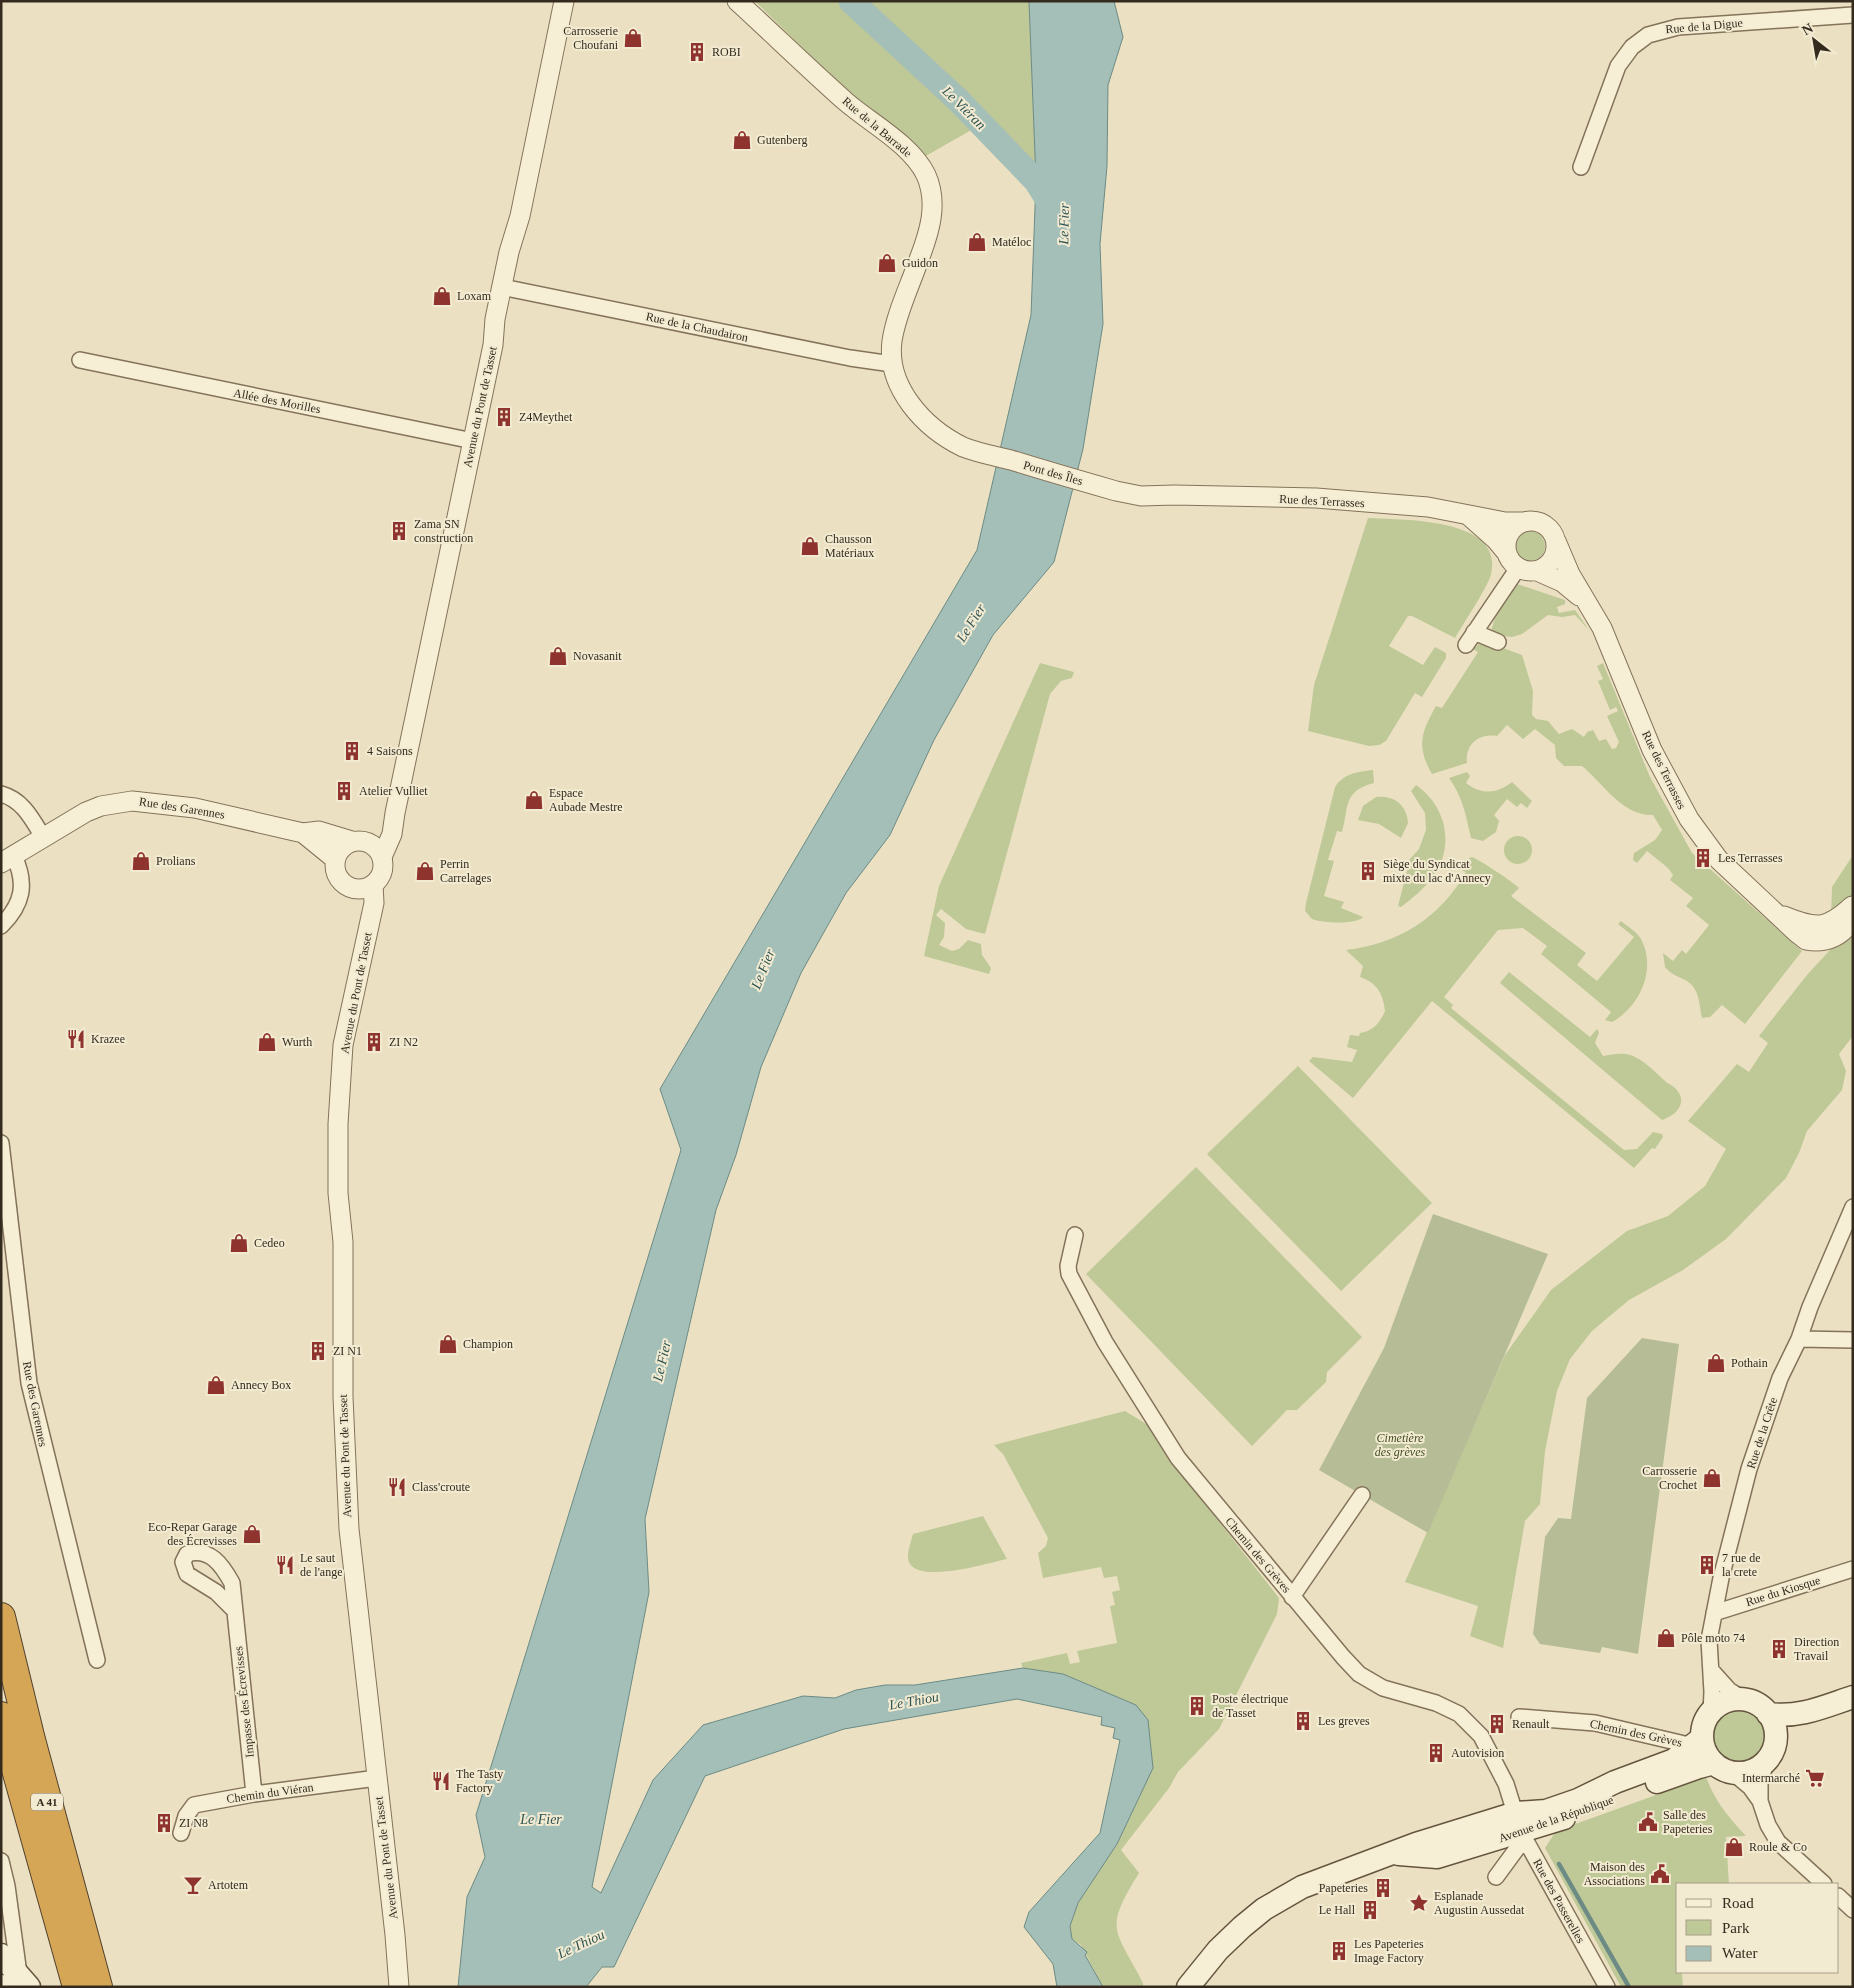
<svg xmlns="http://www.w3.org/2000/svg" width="1854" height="1988" font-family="Georgia,serif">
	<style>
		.green { fill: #bfc897 }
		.cemetery { fill: #b6bd96 }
		.water { fill: #a4beb8; stroke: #6c8b85 }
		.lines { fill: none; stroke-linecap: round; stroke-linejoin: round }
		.stream { stroke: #6c8b85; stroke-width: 4.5 }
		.river { stroke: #a4beb8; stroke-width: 25 }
		.minor-casing { stroke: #84735a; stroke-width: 18 }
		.tertiary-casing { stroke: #84735a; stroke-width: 21 }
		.secondary-casing { stroke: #65543e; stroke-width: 25 }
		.motorway-casing { stroke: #51412e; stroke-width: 30 }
		.minor { stroke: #f6eed5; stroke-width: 15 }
		.tertiary { stroke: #f6eed5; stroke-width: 19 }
		.secondary { stroke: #f6eed5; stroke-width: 22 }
		.motorway { stroke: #d6a657; stroke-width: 28 }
		.labels { text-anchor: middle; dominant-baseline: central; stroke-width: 4; stroke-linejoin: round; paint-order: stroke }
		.shield { fill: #f3ebd1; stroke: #6d6454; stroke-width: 1 }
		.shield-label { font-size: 11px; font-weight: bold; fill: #342a1e }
		.street-label { font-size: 12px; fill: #342a1e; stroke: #f3ebd1 }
		.poi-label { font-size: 12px; fill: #342a1e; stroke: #f3ebd1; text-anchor: start }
		.park-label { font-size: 12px; font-style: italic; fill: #424f25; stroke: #f3ebd1 }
		.water-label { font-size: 14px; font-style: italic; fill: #2e5353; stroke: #f3ebd1 }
	</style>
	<rect width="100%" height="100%" fill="#ebe1c2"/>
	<!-- green -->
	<path class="green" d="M755,1H1029L1036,177L980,125L917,161Z
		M1368,518C1401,520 1505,517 1491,574C1488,587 1463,624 1455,638L1412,616H1408L1389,646L1423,665L1435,647L1446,653V658L1422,697L1415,693L1386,741L1379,745L1369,746L1308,731L1314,685Z
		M1515 546a15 15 0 1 1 30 0a15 15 0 1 1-30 0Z
		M1517,584L1565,600V604L1557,607L1559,613L1575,610L1589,630L1575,615L1562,617L1548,615L1522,634L1512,637L1495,635L1491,631L1498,608Z
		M1479,644L1495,645L1522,655L1533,691L1532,715L1536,719L1548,721L1559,734L1572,729L1584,737L1587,732L1593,730L1599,741L1606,739L1612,749L1616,748L1619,742L1607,716L1618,711L1616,707L1610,710L1598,681L1603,679L1597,666L1603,663L1650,777L1692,853L1802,951L1745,1024L1722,1005L1710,1017L1702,1018C1699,1004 1700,988 1685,980C1677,976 1671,974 1665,967L1663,953L1673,961L1682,950L1686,954L1709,925L1686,906L1693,898L1670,880L1673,875L1668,868L1647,851L1637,863L1633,860L1634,853L1655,840L1662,830L1653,815C1622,816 1603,783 1582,766H1564L1556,758L1555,745L1535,729L1523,739L1507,725L1497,736C1479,733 1465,744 1467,763L1432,774C1416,746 1421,733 1436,706L1442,708L1478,652L1473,649Z
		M1040,663L1074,672L1072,678L1061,681L1050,694L985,934L966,929L941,909L936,915L945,923L944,937L939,945L952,951L959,949L968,940L981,944L982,955L991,968L989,974L924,956L939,886Z
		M1373,770L1374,783C1342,791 1349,809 1342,832L1337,831L1328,860L1334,861L1324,896L1344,902L1341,908L1363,917C1356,925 1322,923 1312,919L1305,911L1306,903L1335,787C1344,773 1358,772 1373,770Z
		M1467,772L1470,776L1466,783C1481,795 1497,794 1512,782L1532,801L1527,808L1521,803L1517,807L1507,799L1494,815L1499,821L1496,832L1483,841L1471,838C1466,815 1463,798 1449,778Z
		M1416,785C1430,795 1438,806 1443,822C1453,860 1430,886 1401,907L1398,906L1410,859L1419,849L1426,830L1425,813L1411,791Z
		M1376,797C1393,795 1407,804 1408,823L1401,838L1379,824L1358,820L1363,806Z
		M1504 850a14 14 0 1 1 28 0a14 14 0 1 1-28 0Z
		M1853,855V1036L1839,1054L1846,1071L1842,1090L1807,1131L1799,1153L1786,1178L1726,1239L1683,1270L1629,1300L1592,1331L1570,1359L1557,1391L1545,1451L1540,1504L1525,1521L1503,1648L1470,1636L1478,1606L1405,1582L1505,1355L1551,1290L1627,1231L1668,1216L1705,1186L1726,1149L1688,1121L1737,1064L1749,1072L1768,1043L1759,1036L1807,975L1830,950L1832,887Z
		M1472,857C1480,860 1513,882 1519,888L1511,896L1586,953L1577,965L1597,981L1634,937L1618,924L1621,921C1627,926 1637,932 1641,939C1657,969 1640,1007 1612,1022L1605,1020L1611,1012L1541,954L1547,946L1523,928L1498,930L1444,997L1453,1005L1451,1008L1624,1150L1637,1149L1653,1132L1662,1134L1663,1137L1655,1149L1652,1148L1634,1168L1432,1001L1353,1098L1309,1061L1313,1057L1352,1062L1357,1050L1347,1047L1350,1035L1359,1036L1360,1033C1373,1031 1380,1023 1385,1011C1383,993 1377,983 1360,977L1363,966L1346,950C1398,944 1440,918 1466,872L1456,868L1459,862Z
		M1509,972L1590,1037L1597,1029L1599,1032L1595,1043L1603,1056C1613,1054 1624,1052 1633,1056C1645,1061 1655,1072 1664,1080C1667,1084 1673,1085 1676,1089C1689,1103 1675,1116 1662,1120L1500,983Z
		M1298,1066L1432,1203L1341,1291L1207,1154Z
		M1196,1167L1362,1337L1327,1372L1326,1382L1297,1410H1287L1252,1446L1086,1274Z
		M1125,1411L1148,1425L1176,1467L1279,1598L1277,1614L1219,1729L1178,1772L1169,1788L1121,1850L1139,1873C1103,1931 1115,1928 1143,1983V1987H1103L1081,1945L1072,1939L1070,1926L1077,1903L1117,1844L1129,1702L1063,1674L1023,1668L1021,1663L1067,1653L1070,1664L1080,1662L1077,1651L1117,1643L1110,1606L1115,1605L1112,1592L1120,1590L1117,1576L1104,1578L1101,1567L1043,1578L1038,1553L1046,1546L1048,1538L1003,1454L994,1445Z
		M983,1516L1007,1559C988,1563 923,1583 910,1564C905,1557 911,1542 913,1534Z
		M1710 1736a28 28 0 1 1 56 0a28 28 0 1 1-56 0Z
		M1706,1777C1715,1801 1728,1817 1746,1836L1726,1837L1729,1884H1678V1972H1682L1683,1987H1621L1545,1848L1556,1831Z"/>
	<!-- cemetery -->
	<path class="cemetery" d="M1433,1214L1548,1254L1428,1533L1319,1470L1384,1348Z
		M1642,1338L1679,1344L1638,1654L1602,1647L1600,1653L1540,1644L1533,1634L1545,1537L1558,1518L1571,1519L1587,1398Z"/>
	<!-- water -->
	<path class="water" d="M1029,1H1114L1123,37L1108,85L1107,166L1100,244L1103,324L1083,449L1054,562L993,635L934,740L890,835L846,893L801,973L761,1067L736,1155L716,1210L645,1519L649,1592L592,1887L601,1893L653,1780L703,1725L803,1696L835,1698L856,1690L885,1685H915L1023,1668L1063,1674L1136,1705L1148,1720L1153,1768L1117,1844L1078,1903L1070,1926L1072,1939L1087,1952L1085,1955L1103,1987H1057L1053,1964L1024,1927L1029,1912L1100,1833L1120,1740L1113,1738L1115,1728L1101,1725L1102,1717L1017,1699L844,1729L705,1776L614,1967H602L586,1987H458L467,1897L485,1857L476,1815L681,1150L660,1089L977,550L1031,315L1036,181Z"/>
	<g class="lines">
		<!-- stream -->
		<path class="stream" d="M1559,1864L1629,1987"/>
		<!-- river -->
		<path class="river" d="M851,1L958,100L1036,181L1054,210"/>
		<!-- minor casing -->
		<g class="minor-casing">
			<path id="minor" d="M1581,167L1618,66L1632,47L1648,35L1678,27L1853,15
				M502,287L850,358L892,364
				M80,360L473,441
				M1474,632L1498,642
				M1466,645L1518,568
				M1,794C23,800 32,819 43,837
				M1,926C23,904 27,884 14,856
				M1,1143L29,1383L97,1660
				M1075,1235L1068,1266L1069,1274L1105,1342L1178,1458L1343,1657L1359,1674L1383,1688L1436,1703L1459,1714L1481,1736L1506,1784L1521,1832L1607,1987
				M1799,1339L1853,1340
				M1292,1597L1362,1495
				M234,1610L216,1592L187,1574L183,1562L187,1554C210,1547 222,1565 232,1583L254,1794
				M1714,1613L1853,1569
				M1711,1670L1729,1690L1743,1699
				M1711,1712L1712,1692L1709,1640L1721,1578L1749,1469L1780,1378L1799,1339L1810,1307L1853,1207
				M1519,1717L1595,1723L1693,1746
				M1732,1772L1750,1787L1760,1801L1768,1825L1778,1842L1824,1884
				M1760,1801V1784L1766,1761
				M181,1833L186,1816L194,1805L254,1794L377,1778
				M1,1861L7,1886L19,1974
				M1496,1877L1518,1847L1521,1832
				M1838,1896L1853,1910"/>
		</g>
		<!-- tertiary casing -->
		<g class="tertiary-casing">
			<path id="tertiary" d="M737,1C773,34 809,69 845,101C870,123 911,144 926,175C939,204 929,234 918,262C909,288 896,314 892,341C886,387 924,428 963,447C978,453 995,456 1011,460C1046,471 1081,481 1116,491L1141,496L1174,495L1316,498L1428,507L1505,522H1524
				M1469,516L1496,540L1506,552
				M1506 546a25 25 0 1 1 50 0a25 25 0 1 1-50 0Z
				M1556,541L1570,574L1602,628L1652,750L1689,819L1719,860L1797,933L1806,940C1826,944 1845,936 1853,916
				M1537,571L1562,582L1579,596
				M303,833L319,831L352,841
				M335 865a24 24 0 1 1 48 0a24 24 0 1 1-48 0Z
				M382,857L392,834L395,813L493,345L495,319L509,252L520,216L564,1
				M1,863L86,812L101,806L132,801L195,808L303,833L335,859
				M373,884L374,903L343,1045L338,1124V1193L343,1242V1397L349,1529L395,1935L399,1987
				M1784,916C1816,929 1826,930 1852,906"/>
		</g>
		<!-- secondary casing -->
		<g class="secondary-casing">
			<path id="secondary" d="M1702 1736a37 37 0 1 1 74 0a37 37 0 1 1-74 0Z
				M1768,1714C1800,1718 1823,1707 1853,1697
				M1657,1782L1699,1767L1714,1763
				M1399,1854L1437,1857L1564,1818
				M1,1955L29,1987
				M1,1986L2,1987
				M1188,1987L1218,1950L1242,1927L1264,1909L1302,1887L1416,1844L1516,1813L1546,1811L1578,1800L1615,1782L1674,1760L1702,1738"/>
		</g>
		<!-- motorway casing -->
		<g class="motorway-casing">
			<path id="motorway" d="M1,1617L31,1740L98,1987
				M1,1716L77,1987"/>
		</g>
		<!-- minor -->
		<use href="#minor" class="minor"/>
		<!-- tertiary -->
		<use href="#tertiary" class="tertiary"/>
		<!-- secondary -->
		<use href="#secondary" class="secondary"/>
		<!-- motorway -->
		<use href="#motorway" class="motorway"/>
	</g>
	<!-- icons -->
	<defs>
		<g id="shop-bare" transform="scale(1.5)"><path d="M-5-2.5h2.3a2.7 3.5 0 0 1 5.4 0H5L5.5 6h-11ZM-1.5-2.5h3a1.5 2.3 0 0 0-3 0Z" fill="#8f332e" stroke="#f3ebd1" stroke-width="2.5" paint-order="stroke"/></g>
		<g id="building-bare" transform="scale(1.5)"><path d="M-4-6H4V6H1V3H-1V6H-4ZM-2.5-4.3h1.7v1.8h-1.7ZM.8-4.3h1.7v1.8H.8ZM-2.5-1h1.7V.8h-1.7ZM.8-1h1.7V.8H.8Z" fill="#8f332e" stroke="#f3ebd1" stroke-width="2.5" paint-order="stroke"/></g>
		<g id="restaurant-bare" transform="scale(1.5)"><path d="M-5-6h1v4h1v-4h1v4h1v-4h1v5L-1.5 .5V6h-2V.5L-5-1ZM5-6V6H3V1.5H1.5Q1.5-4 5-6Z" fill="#8f332e" stroke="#f3ebd1" stroke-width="2.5" paint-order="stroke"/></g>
		<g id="supermarket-bare" transform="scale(1.5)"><path d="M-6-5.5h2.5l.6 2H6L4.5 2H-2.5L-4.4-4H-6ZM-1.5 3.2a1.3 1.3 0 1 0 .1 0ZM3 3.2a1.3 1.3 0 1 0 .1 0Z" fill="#8f332e" stroke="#f3ebd1" stroke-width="2.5" paint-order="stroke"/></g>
		<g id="civic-bare" transform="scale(1.5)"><path d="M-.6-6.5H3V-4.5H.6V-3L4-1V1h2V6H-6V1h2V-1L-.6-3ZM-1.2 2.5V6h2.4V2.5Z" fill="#8f332e" stroke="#f3ebd1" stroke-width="2.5" paint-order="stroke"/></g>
		<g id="bar-bare" transform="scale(1.5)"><path d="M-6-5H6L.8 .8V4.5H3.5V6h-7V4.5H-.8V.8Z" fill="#8f332e" stroke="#f3ebd1" stroke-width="2.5" paint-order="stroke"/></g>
		<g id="sight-bare" transform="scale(1.5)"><path d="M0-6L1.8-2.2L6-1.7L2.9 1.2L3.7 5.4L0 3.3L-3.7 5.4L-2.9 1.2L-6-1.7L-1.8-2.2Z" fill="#8f332e" stroke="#f3ebd1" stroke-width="2.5" paint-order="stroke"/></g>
	</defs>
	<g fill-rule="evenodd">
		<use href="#shop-bare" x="633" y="38"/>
		<use href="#building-bare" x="697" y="52"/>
		<use href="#shop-bare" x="742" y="140"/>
		<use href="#shop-bare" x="977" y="242"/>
		<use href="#shop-bare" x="887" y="263"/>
		<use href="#shop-bare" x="442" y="296"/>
		<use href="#building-bare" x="504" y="417"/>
		<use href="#building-bare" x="399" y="531"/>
		<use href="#shop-bare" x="810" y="546"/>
		<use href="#shop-bare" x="558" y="656"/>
		<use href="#building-bare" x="352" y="751"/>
		<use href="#building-bare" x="344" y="791"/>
		<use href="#shop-bare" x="534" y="800"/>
		<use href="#building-bare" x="1703" y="858"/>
		<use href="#shop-bare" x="141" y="861"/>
		<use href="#shop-bare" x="425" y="871"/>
		<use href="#building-bare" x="1368" y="871"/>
		<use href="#restaurant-bare" x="76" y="1039"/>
		<use href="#shop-bare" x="267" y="1042"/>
		<use href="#building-bare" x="374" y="1042"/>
		<use href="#shop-bare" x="239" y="1243"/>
		<use href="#shop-bare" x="448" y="1344"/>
		<use href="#building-bare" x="318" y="1351"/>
		<use href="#shop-bare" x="1716" y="1363"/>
		<use href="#shop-bare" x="216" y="1385"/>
		<use href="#shop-bare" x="1712" y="1478"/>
		<use href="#restaurant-bare" x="397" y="1487"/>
		<use href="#shop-bare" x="252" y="1534"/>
		<use href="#restaurant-bare" x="285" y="1565"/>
		<use href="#building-bare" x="1707" y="1565"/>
		<use href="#shop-bare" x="1666" y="1638"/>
		<use href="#building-bare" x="1779" y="1649"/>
		<use href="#building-bare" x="1197" y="1706"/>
		<use href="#building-bare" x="1303" y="1721"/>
		<use href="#building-bare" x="1497" y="1724"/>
		<use href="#building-bare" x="1436" y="1753"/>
		<use href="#supermarket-bare" x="1815" y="1778"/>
		<use href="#restaurant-bare" x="441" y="1781"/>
		<use href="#civic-bare" x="1648" y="1822"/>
		<use href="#building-bare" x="164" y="1823"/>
		<use href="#shop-bare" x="1734" y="1847"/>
		<use href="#civic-bare" x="1660" y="1874"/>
		<use href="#bar-bare" x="193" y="1885"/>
		<use href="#building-bare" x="1383" y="1888"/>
		<use href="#sight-bare" x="1419" y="1903"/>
		<use href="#building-bare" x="1370" y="1910"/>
		<use href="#building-bare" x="1339" y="1951"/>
	</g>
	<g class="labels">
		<!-- shield labels -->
		<rect class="shield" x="31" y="1793.5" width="32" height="17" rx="4"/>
		<g class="shield-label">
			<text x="47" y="1802">A 41</text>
		</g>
		<!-- street labels -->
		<g class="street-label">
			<text transform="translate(1704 26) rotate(-5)">Rue de la Digue</text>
			<text transform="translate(877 127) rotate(40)">Rue de la Barrade</text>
			<text transform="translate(697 327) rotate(12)">Rue de la Chaudairon</text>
			<text transform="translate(277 401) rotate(11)">Allée des Morilles</text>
			<text transform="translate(480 407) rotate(-78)">Avenue du Pont de Tasset</text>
			<text transform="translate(1053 473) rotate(16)">Pont des Îles</text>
			<text transform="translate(1322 501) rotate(3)">Rue des Terrasses</text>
			<text transform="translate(1664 770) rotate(64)">Rue des Terrasses</text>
			<text transform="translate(182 808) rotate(9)">Rue des Garennes</text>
			<text transform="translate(356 993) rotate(-79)">Avenue du Pont de Tasset</text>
			<text transform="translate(35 1404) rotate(79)">Rue des Garennes</text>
			<text transform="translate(1762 1433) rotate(-72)">Rue de la Crête</text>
			<text transform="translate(345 1456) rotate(-92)">Avenue du Pont de Tasset</text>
			<text transform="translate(1258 1555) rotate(50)">Chemin des Grèves</text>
			<text transform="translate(1783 1591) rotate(-17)">Rue du Kiosque</text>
			<text transform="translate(244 1702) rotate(-96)">Impasse des Écrevisses</text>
			<text transform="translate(1636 1733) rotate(12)">Chemin des Grèves</text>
			<text transform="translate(270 1793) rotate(-8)">Chemin du Viéran</text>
			<text transform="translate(1556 1819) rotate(-19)">Avenue de la République</text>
			<text transform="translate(386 1858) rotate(-97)">Avenue du Pont de Tasset</text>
			<text transform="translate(1559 1901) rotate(61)">Rue des Passerelles</text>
		</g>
		<!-- poi labels -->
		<g class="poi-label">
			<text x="618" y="31" text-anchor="end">Carrosserie<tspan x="618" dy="14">Choufani</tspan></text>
			<text x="712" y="52">ROBI</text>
			<text x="757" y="140">Gutenberg</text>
			<text x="992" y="242">Matéloc</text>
			<text x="902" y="263">Guidon</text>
			<text x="457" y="296">Loxam</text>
			<text x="519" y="417">Z4Meythet</text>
			<text x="414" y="524">Zama SN<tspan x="414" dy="14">construction</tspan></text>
			<text x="825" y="539">Chausson<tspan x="825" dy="14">Matériaux</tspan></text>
			<text x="573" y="656">Novasanit</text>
			<text x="367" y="751">4 Saisons</text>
			<text x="359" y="791">Atelier Vulliet</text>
			<text x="549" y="793">Espace<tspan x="549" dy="14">Aubade Mestre</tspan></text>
			<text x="1718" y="858">Les Terrasses</text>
			<text x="156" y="861">Prolians</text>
			<text x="440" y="864">Perrin<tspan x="440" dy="14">Carrelages</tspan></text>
			<text x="1383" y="864">Siège du Syndicat<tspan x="1383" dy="14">mixte du lac d'Annecy</tspan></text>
			<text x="91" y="1039">Krazee</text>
			<text x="282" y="1042">Wurth</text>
			<text x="389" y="1042">ZI N2</text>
			<text x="254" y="1243">Cedeo</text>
			<text x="463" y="1344">Champion</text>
			<text x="333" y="1351">ZI N1</text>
			<text x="1731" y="1363">Pothain</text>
			<text x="231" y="1385">Annecy Box</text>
			<text x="1697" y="1471" text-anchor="end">Carrosserie<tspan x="1697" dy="14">Crochet</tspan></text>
			<text x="412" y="1487">Class'croute</text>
			<text x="237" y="1527" text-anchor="end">Eco-Repar Garage<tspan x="237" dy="14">des Écrevisses</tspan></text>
			<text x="300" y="1558">Le saut<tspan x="300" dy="14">de l'ange</tspan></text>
			<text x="1722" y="1558">7 rue de<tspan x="1722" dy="14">la crete</tspan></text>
			<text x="1681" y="1638">Pôle moto 74</text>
			<text x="1794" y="1642">Direction<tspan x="1794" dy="14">Travail</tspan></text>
			<text x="1212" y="1699">Poste électrique<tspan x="1212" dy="14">de Tasset</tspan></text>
			<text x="1318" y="1721">Les greves</text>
			<text x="1512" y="1724">Renault</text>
			<text x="1451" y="1753">Autovision</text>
			<text x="456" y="1774">The Tasty<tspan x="456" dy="14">Factory</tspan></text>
			<text x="1800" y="1778" text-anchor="end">Intermarché</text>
			<text x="1663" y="1815">Salle des<tspan x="1663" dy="14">Papeteries</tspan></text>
			<text x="179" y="1823">ZI N8</text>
			<text x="1749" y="1847">Roule &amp; Co</text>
			<text x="1645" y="1867" text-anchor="end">Maison des<tspan x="1645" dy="14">Associations</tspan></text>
			<text x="208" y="1885">Artotem</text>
			<text x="1368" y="1888" text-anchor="end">Papeteries</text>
			<text x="1434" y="1896">Esplanade<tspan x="1434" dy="14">Augustin Aussedat</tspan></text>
			<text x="1355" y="1910" text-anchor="end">Le Hall</text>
			<text x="1354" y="1944">Les Papeteries<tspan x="1354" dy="14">Image Factory</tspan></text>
		</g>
		<!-- park labels -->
		<g class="park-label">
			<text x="1400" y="1438">Cimetière<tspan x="1400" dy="14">des grèves</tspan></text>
		</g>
		<!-- water labels -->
		<g class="water-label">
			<text transform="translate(964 108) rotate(45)">Le Viéran</text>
			<text transform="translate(1064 224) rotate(-89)">Le Fier</text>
			<text transform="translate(971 623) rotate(-58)">Le Fier</text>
			<text transform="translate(763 969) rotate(-68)">Le Fier</text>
			<text transform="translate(662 1361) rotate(-77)">Le Fier</text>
			<text transform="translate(914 1701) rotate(-10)">Le Thiou</text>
			<text x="541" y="1819">Le Fier</text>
			<text transform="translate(581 1944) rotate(-25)">Le Thiou</text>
		</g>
	</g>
	<!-- border -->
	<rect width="1854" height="1988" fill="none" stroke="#342a1e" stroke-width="5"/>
	<!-- legend -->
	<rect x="1676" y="1883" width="162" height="90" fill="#f3ebd1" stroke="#a79e89"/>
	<rect x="1686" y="1899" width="25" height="8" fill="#f6eed5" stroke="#a79e89"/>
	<text x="1722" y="1908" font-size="15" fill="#342a1e">Road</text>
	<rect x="1686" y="1920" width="25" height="15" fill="#bfc897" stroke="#a79e89"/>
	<text x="1722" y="1933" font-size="15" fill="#342a1e">Park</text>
	<rect x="1686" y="1946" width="25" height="15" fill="#a4beb8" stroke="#a79e89"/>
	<text x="1722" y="1958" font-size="15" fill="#342a1e">Water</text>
	<!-- north arrow -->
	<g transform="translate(1814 40) rotate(329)" stroke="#f3ebd1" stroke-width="4" paint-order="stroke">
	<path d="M0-4L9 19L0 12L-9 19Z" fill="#342a1e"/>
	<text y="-8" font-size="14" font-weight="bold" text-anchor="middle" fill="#342a1e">N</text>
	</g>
</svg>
